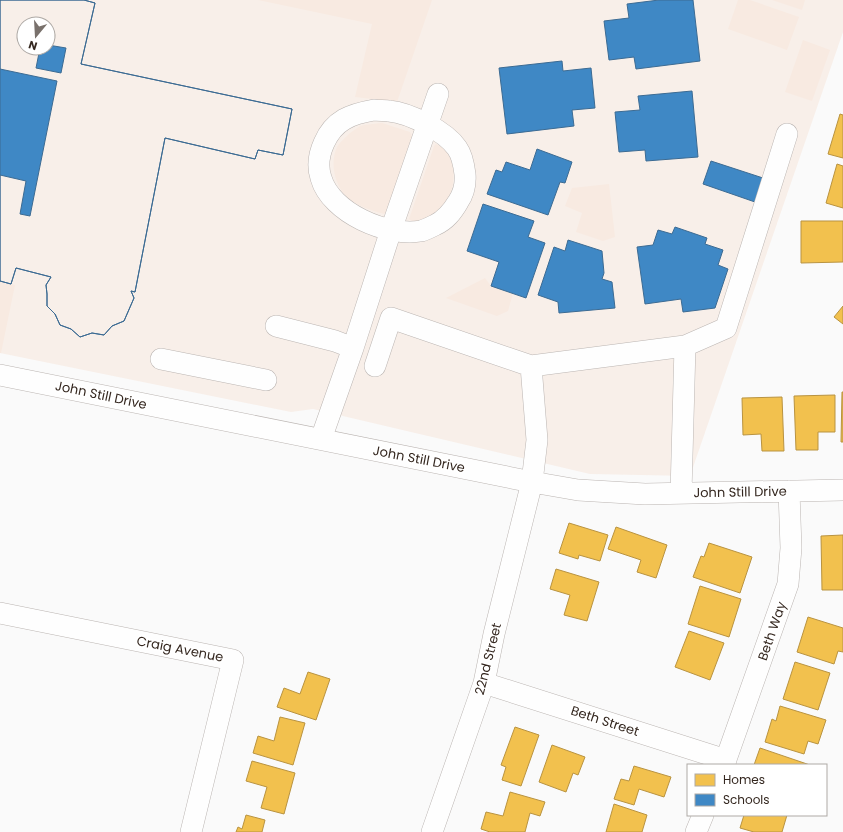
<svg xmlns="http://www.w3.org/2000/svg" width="843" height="832" font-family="Poppins,sans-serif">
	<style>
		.built { fill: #f8efe9; fill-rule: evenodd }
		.green { fill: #f8eae1 }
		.homes { fill: #f2c14e; stroke: #b99340 }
		.schools { fill: #3f88c5; stroke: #3c6b93; fill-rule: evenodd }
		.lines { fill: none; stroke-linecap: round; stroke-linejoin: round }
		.minor-casing { stroke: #bbb5b2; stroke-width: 22 }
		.minor { stroke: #fefefe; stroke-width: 21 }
		.labels { text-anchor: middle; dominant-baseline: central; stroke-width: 4; stroke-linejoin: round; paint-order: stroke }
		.street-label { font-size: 13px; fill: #34271f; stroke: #fff }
	</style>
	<rect width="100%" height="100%" fill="#fafafa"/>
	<!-- built -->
	<path class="built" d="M0,0H843V32L690,476L590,474L313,409L291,412L0,353ZM24,24H48V48H24Z"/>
	<!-- green -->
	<path class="green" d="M258,0H432L397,102L355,97L372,24Z
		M738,0H750L799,17L787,50L728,29Z
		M772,0H805L802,10Z
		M803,40L830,50L812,101L785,92Z
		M382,123L410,132L413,138L388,213L385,214C374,212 353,204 346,196C334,184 330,162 337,147C340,142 346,137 350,133C353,131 357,128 360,126C367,124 375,124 382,123Z
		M436,144C461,153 457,196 439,211C432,217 423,219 414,222L409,219L434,146Z
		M609,184L615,237L603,241L576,232L582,213L565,206L572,188Z
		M485,278L491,286L513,293L508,311L497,316L446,298Z
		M0,281L15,285L1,353H0Z"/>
	<!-- homes -->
	<path class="homes" d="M840,114L843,115V158L828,154Z
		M837,164L843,166V208L826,203Z
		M801,221H843V262L801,263Z
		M843,306V324L834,317Z
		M842,392H843V442H841Z
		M835,395V432H818V450H796L794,396Z
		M782,397L784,451H762L761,434L743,435L742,398Z
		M569,523L608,535L600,561L579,555L578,559L559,553Z
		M616,527L667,545L656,578L637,572L641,560L608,549Z
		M843,535V590H822L821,536Z
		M709,543L752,557L740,593L693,577L701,556L704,557Z
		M556,569L599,582L587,621L564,615L570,595L550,589Z
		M700,586L741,599L729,637L688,624Z
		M808,617L843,628V652L838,651L834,664L797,652Z
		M689,631L724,643L710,680L675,667Z
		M795,662L830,673L818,710L783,699Z
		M308,672L330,679L316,720L277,707L284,688L300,694Z
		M780,706L826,720L818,744L808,741L804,754L765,742L772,719L776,721Z
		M280,717L305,723L293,765L253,753L258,736L274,741Z
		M515,727L539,735L521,786L502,780L506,767L501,765Z
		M552,745L585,757L578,775L573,773L566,792L539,782Z
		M760,748L810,765H754Z
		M252,761L295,773L284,814L261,808L267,787L246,781Z
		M634,766L671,777L664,797L639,789L634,805L614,799L621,779L629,781Z
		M510,792L545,802L540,816L530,813L525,832H490L481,829L486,812L503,816Z
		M614,804L647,815L642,832H606Z
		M246,815L265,820L262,832H236L238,827L242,829Z
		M744,815H787L782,832H754L740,828Z"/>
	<!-- schools -->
	<path class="schools" d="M0,0H84L95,3L81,64L292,109L283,155L258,150L255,159L165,138L135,292L131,291L134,298L124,321L112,326L104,335L92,333L80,337L71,329L60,325L55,314L47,306V294L46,285L51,277L16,268L11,284L0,281V175L26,181L20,214L30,216L57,81L0,69ZM24,24H48V45L66,48L61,73L36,68L40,48H24Z
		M0,0H84L95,3L81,64L292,109L283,155L258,150L255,159L165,138L135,292L131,291L134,298L124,321L112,326L104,335L92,333L80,337L71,329L60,325L55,314L47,306V294L46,285L51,277L16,268L11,284L0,281ZM24,24H48V48H24Z
		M659,0H693L700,61L636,69L634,57L609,60L604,21L629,18L627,4Z
		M562,61L563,71L591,68L595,108L572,110L574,126L507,134L499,68Z
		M692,91L698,157L646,161L645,150L619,152L615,112L640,110L638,96Z
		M537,149L572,162L565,183L560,182L548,215L487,194L496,170L502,172L506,162L530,170Z
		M711,161L763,178L755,202L703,184Z
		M483,204L534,221L528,237L545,243L526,298L491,286L499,262L467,251Z
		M675,227L707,238L705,244L723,250L718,265L728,269L715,308L683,312L681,299L645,304L637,247L653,245L658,230L672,234Z
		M568,240L602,251L604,273L602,279L612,282L615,308L559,313L558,302L538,295L554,247L565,251Z"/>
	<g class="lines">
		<!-- minor casing -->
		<g class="minor-casing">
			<path id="minor" d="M374,110C379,111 385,110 389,111C410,113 445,131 457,148C462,155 464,166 465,174C466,185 464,193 458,202C452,212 446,220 435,225C431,227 425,230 421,231C387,237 331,213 321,178C317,166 319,154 324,143C334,120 351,114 374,110Z
				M276,326L335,341L353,348
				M161,359L266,380
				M375,366L391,318L531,366L685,346L726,328L787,134
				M0,375L532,482L578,490L645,494L843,490
				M321,439L353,348L391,230L438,94
				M681,493L685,346
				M0,613L233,660L191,832
				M484,683L726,760
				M724,765L788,584L791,548L789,491
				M432,832L484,683L494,634L532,482L537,440L531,366
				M696,832L703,815"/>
		</g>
		<!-- minor -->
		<use href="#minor" class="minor"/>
	</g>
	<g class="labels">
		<!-- street labels -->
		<g class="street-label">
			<text transform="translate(101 395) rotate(12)">John Still Drive</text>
			<text transform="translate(419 459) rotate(11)">John Still Drive</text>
			<text transform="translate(740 492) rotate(-1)">John Still Drive</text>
			<text transform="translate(772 631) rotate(-71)">Beth Way</text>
			<text transform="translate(180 649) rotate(11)">Craig Avenue</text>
			<text transform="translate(488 659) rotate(-76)">22nd Street</text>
			<text transform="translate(605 721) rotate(18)">Beth Street</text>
		</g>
	</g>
	<!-- legend -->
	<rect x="687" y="764" width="140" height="52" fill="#ffffff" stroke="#aea9a5"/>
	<rect x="695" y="774" width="20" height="12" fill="#f2c14e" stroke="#aea9a5"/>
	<text x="723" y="784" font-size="12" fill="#34271f">Homes</text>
	<rect x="695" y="794" width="20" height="12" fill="#3f88c5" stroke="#aea9a5"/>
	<text x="723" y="804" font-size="12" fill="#34271f">Schools</text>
	<!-- north arrow -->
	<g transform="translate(36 36) rotate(198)"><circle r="19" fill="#ffffff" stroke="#aea9a5"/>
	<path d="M0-3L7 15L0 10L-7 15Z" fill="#79716c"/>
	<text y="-6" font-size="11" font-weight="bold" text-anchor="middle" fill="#34271f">N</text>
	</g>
</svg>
